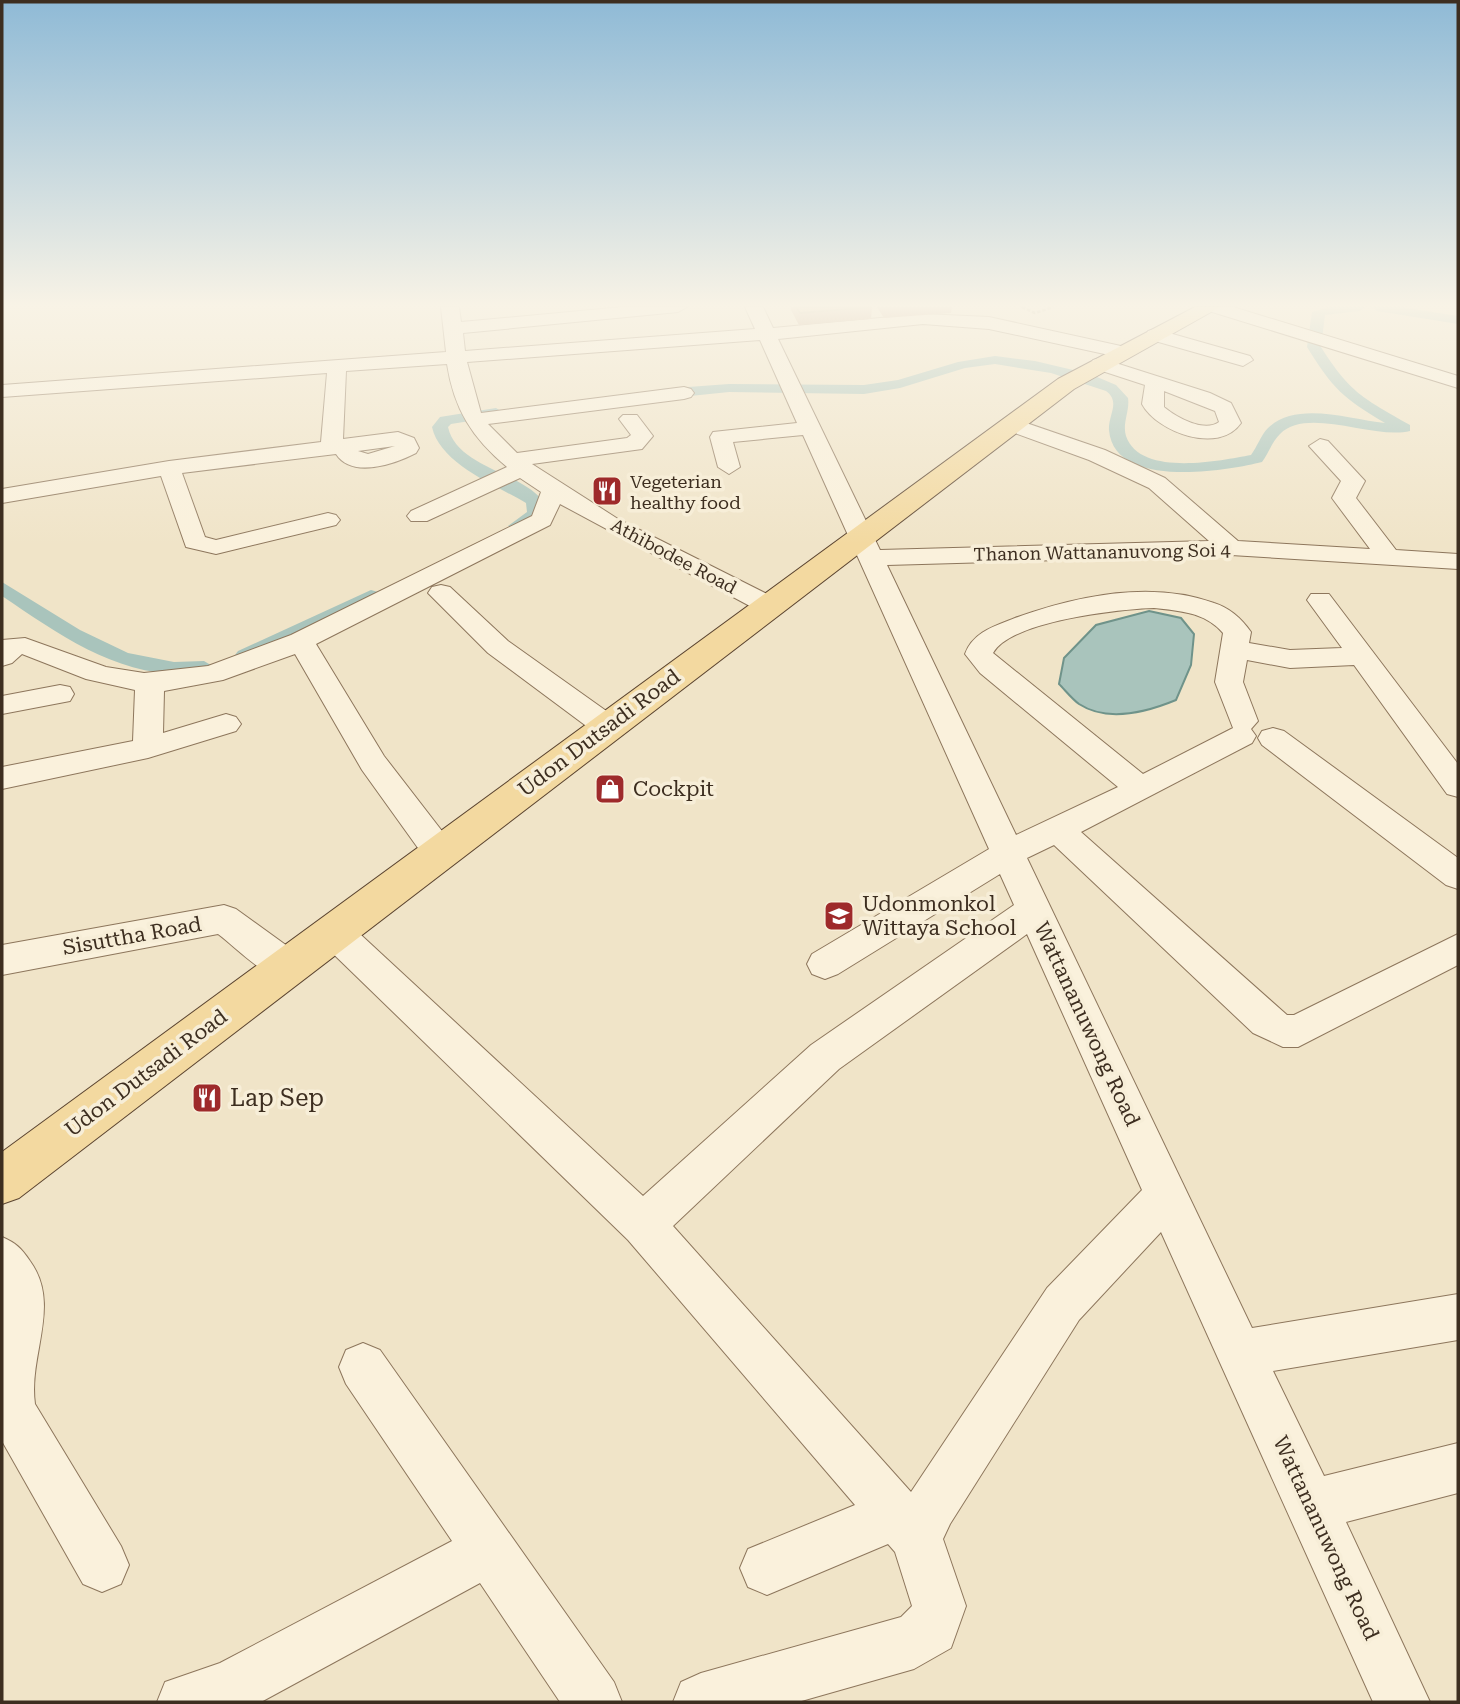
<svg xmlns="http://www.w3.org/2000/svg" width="1460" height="1704" font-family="'Roboto Serif',serif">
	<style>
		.water { fill: #a9c4bc; stroke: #6f938a; stroke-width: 2 }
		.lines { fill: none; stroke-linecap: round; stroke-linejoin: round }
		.canal { fill: #a9c4bc; fill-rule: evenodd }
		.minor-casing { stroke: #8d765c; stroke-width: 2 }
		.major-casing { stroke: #5b4430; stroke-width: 2 }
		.path { stroke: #8d765c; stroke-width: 2.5; stroke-dasharray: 3.5 2; stroke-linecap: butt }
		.minor { fill: #faf1dc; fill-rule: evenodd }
		.major { fill: #f3d9a0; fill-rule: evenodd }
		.wall { fill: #b2896c }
		.building { fill: #cf9f7d; stroke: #916f58; stroke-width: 2 }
		.labels { text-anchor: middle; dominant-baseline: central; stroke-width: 7; stroke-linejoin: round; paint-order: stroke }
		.far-poi-label { font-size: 18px; fill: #3d2e20; stroke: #f7eed8; text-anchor: start }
		.far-street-label { font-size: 18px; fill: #3d2e20; stroke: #f7eed8 }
		.street-label { font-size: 21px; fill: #3d2e20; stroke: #f7eed8 }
		.poi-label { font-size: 21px; fill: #3d2e20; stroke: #f7eed8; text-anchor: start }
		.near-poi-label { font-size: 24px; fill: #3d2e20; stroke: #f7eed8; text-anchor: start }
	</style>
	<rect width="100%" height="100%" fill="#f0e4c8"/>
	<!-- water -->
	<path class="water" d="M1149,611L1181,618L1194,634L1191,665L1176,700C1147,712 1108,723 1079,704C1072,699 1065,690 1059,684L1064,658L1096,625Z"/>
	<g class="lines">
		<!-- canal -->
		<path class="canal" d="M1329,307H1366L1359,311L1325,315L1321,347C1350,393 1363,398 1410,425V431C1374,440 1307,406 1280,434C1272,442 1268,454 1262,462C1226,471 1114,490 1109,430C1108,415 1121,402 1106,391L1051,373L995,364L965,368L900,388L864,394L729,392L661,399L653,394L661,389L729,384L864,385L898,380L958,362L995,356L1035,361L1090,374L1116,385L1128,398C1130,411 1122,423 1126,436C1140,477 1219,461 1251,455C1257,447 1261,435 1268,428C1297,400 1351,420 1385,423C1343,398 1333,389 1307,347L1312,312Z
			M1371,307H1400L1458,316V324L1377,311Z
			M496,408L504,413L501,416L451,424L448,427C457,467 518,471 542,500L547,508L540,519L517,531L508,526L527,512L526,503C496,485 440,464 432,427L440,417Z
			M2,582L80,630L128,653L174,662L204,661L214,667C209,675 199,674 190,674C117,677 60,635 2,596Z
			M371,590L378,592L381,596L378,600L252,659L245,661L235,655L238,651Z"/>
		<!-- minor casing -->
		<g class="minor-casing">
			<path id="minor" d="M441,307H459L461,322L623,307H687L678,312L463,333L465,351L755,329L745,307H763L773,328L923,314L989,317L1130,348L1133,352L1130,356L1123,358L989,329L923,324L778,339L880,550L1209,541L1149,488L1089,460L1004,429L1001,424L1004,419L1012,418L1105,450L1165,478L1238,541L1370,549L1332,498L1341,481L1309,446L1320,439L1328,441L1365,481L1356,498L1396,550L1458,554V569L1231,555L887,565L1016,835L1118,787L980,673L965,654C973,632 995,626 1015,618C1076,596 1151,580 1214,603C1230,608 1241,618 1251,632L1249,643L1290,650L1342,648L1307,600L1311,594H1329L1458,764V797L1447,794L1354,665L1290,668L1247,660L1243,682L1258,721L1251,729L1256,736L1252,743L1081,832L1287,1015H1294L1458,934V965L1298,1047H1283L1253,1033L1054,845L1027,858L1252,1328L1458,1294V1340L1273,1371L1324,1476L1458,1443V1493L1346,1522L1430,1702H1373L1161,1232L1079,1320L950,1524L943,1539L966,1606L951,1648L914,1669L798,1702H673L681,1682L701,1673L901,1617L912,1606L895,1552L888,1544L767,1595L748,1587L740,1568L748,1549L855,1505L628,1240L321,942L316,932L321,922L334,918L347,922L643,1196L811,1045L1014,905L1000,874L838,974L825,979L812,974L807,964L812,954L989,849L803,435L733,442L740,467L729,474L718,467L710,437L713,432L797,423L760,340L467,362L481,413L684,387L691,389L694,393L691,397L684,399L488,424L517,453L627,438L631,435L619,419L623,415H637L653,436L642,449L532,464L618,519L779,600L783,606L779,612H761L560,504L550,525L316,644L384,756L452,844L457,853L452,862L440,865L428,862L362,770L295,654L223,680L164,691L163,733L226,714L236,717L241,724L236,731L148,758L2,789V767L133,741L135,690L86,679L22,654L12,663L2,666V640L25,638L106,667L144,673L208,666L291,635L532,516L541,492L520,478L427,521H411L407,516L411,511L507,467C472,438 454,409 447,364L346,371L343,439L398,432L414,438L419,448L416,453C395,464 352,479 336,454L182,473L205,537L216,540L328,513L336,515L340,520L336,525L216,554L186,547L161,476L2,503V489L169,461L321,442L327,373L2,397V385L446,352ZM395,446L368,454L358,451ZM1154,608C1180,611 1205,612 1223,633L1215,682L1233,728L1143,774L993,653C1011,621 1119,609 1154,608ZM1027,934L1142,1190L1047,1288L911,1492L673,1226L839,1069Z
				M1206,307H1233L1458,376V388L1209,311Z
				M1155,329L1250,356L1253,360L1243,366L1148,339L1146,335L1148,331Z
				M1100,358L1210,393L1231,403L1241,423C1219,455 1157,432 1142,404L1145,385L1093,368L1090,364L1093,360ZM1164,391L1215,411L1219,422C1204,433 1176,417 1164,407Z
				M441,585L450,587L508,641L619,720L623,727L619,734L608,737L597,734L488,653L428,593L432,587Z
				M60,685L70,687L74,694L70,701L2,714V696Z
				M1273,728L1284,731L1458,858V889L1446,885L1262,745L1258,738L1262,731Z
				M224,905L236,909L301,956L306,967L301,978C271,987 241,951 218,934L2,975V945Z
				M2,1237C16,1243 21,1248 30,1261C62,1305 28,1355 35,1404L121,1546L129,1565L121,1584L102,1592L83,1584L2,1441Z
				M363,1343L380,1350L614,1682L622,1702H560L480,1583L261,1702H157L165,1682L220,1663L452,1541L346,1384L339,1367L346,1350Z"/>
		</g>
		<!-- major casing -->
		<g class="major-casing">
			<path id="major" d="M1195,307H1220L1074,389L19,1198L2,1204V1152L1058,379Z"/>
		</g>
		<!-- path -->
		<path class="path" d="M1022,307L1035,313L1053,307"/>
		<!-- minor -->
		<use href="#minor" class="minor"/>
		<!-- major -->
		<use href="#major" class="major"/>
	</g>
	<!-- wall -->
	<path class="wall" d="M791,307H872L871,319L799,325L791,310Z
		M877,307H952L951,313L884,318Z"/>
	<!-- building -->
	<path class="building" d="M796,307H872L800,313Z"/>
	<!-- sky -->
	<linearGradient id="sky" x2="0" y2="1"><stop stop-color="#8fbad6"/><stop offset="0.56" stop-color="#f8f3e6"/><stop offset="1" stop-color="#f8f3e6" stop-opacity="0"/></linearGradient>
	<rect width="1460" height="545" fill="url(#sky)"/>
	<!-- icons -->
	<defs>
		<g id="restaurant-square" transform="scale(1.575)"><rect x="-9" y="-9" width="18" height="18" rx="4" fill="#9e2a2b" stroke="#f7eed8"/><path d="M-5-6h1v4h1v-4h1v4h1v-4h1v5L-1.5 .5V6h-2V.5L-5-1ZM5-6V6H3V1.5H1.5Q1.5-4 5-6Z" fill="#fff"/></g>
		<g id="shop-square" transform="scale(1.575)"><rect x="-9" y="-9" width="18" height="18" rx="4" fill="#9e2a2b" stroke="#f7eed8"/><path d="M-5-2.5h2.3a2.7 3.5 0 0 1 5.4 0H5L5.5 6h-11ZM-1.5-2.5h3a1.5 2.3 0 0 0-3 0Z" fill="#fff"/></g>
		<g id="school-square" transform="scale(1.575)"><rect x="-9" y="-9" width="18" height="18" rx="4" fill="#9e2a2b" stroke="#f7eed8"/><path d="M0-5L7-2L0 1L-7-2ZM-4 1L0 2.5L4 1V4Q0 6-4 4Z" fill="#fff"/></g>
	</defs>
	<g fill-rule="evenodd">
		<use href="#restaurant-square" x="607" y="491"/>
		<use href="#shop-square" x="610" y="789"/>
		<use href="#school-square" x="839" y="916"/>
		<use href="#restaurant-square" x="207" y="1098"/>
	</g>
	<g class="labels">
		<!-- far-poi labels -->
		<g class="far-poi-label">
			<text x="630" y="481">Vegeterian<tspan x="630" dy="21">healthy food</tspan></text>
		</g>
		<!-- far-street labels -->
		<g class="far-street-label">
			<text transform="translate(1102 552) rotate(-1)">Thanon Wattananuvong Soi 4</text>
			<text transform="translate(674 556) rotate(28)">Athibodee Road</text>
		</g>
		<!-- street labels -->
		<g class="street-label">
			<text transform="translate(599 733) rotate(-37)">Udon Dutsadi Road</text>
			<text transform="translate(132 936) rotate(-10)">Sisuttha Road</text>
			<text transform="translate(1087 1024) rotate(65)">Wattananuwong Road</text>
			<text transform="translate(146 1073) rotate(-37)">Udon Dutsadi Road</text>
			<text transform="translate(1326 1538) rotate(65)">Wattananuwong Road</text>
		</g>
		<!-- poi labels -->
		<g class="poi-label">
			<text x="633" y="789">Cockpit</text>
			<text x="862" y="904">Udonmonkol<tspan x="862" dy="24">Wittaya School</tspan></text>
		</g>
		<!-- near-poi labels -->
		<g class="near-poi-label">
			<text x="230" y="1098">Lap Sep</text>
		</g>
	</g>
	<!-- border -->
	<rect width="1460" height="1704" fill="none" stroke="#3d2e20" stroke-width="7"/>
</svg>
